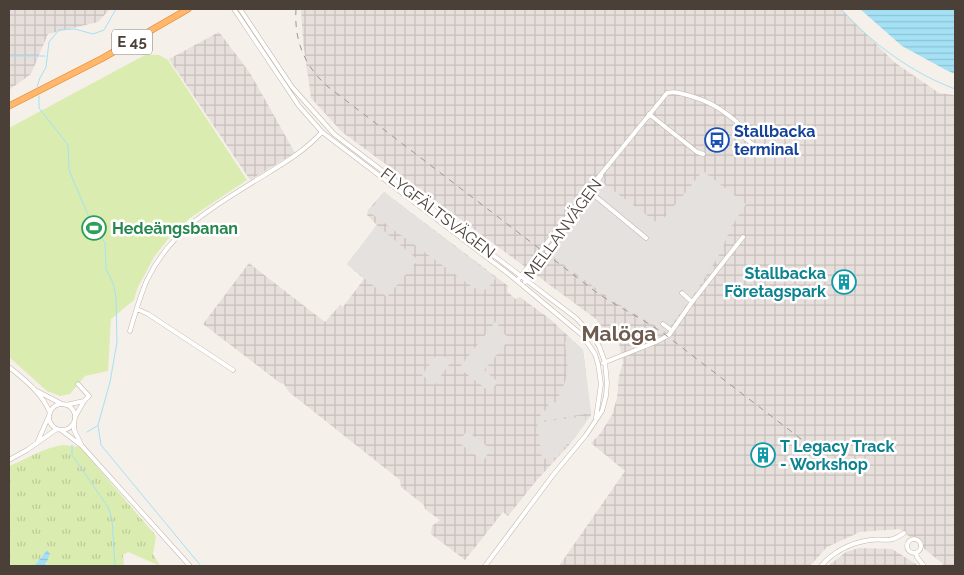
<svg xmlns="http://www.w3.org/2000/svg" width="964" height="575" font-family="Raleway,sans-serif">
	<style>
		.industrial { fill: url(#industrial-grid) }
		.grass { fill: url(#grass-tufts) }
		.pitch { fill: #dbecb1 }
		.parking { fill: #e4e1df }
		.water { fill: url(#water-rules) }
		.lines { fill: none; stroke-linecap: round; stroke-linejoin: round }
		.stream { stroke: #a4e1f5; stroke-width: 1 }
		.minor-casing { stroke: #c2b7ac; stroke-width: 5 }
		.highway-casing { stroke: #e78832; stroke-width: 7 }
		.minor { stroke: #fff; stroke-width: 4 }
		.highway { stroke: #ffb76c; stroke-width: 5.5 }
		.rail { stroke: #999; stroke-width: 1; stroke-dasharray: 6 6; stroke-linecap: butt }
		.labels { text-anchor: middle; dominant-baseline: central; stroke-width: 5; stroke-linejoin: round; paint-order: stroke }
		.shield { fill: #fff; stroke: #817973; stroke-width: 1 }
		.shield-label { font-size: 15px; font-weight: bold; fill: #4b4037 }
		.transit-label { font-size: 16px; font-weight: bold; fill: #164399; stroke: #fff; text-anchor: start }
		.street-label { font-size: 16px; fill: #4b4037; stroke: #fff }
		.leisure-label { font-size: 16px; font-weight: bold; fill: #27864d; stroke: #fff; text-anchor: start }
		.culture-label { font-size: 16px; font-weight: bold; fill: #0d838f; stroke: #fff; text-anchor: end }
		.district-label { font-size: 21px; font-weight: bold; fill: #6e5c4e; stroke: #fff }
	</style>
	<defs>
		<pattern id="industrial-grid" width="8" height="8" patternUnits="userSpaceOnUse" patternTransform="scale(1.25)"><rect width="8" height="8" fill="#e6dfdb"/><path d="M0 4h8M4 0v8" fill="none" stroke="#c7c0bd"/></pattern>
		<pattern id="grass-tufts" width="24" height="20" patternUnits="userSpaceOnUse" patternTransform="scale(1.25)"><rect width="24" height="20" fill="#dbecb1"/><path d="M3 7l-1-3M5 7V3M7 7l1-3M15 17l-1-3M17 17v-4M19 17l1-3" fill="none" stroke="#bdcb99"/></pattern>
		<pattern id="water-rules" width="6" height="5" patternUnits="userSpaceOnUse" patternTransform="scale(1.25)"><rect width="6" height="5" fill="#a4e1f5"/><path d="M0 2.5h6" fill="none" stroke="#8fc2d3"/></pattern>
	</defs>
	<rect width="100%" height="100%" fill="#f6f0ea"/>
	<!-- industrial -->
	<path class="industrial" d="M9,9H110L98,22L48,34L31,74L9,90Z
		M301,9H841L894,62L939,93L955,95V566H941L943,564L900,529L860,532L827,547L810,566H559L625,471L591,443L600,434L612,415L617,398L619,376L623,363L619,343L609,338L596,319L342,132L311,98L303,42Z
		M219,32L250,73L295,153L250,180L169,59Z
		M384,192L508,286L507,291L515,299L520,297L550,319L583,350L591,415L570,444L536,481L508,516L503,512L465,560L431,534L432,526L440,520L425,509L424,505L401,487L400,480L289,392L284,384L280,383L203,324L249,263L325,322L340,305L343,307L364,279L347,264L377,225L367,215L368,210Z
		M859,548L892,549L919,566H828L846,552Z"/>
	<!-- grass -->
	<path class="grass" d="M63,445L80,447L156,536L153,554L160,566L128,552L123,555L124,566H45L47,564L45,552L34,566H9V466C27,459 43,448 63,445Z"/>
	<!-- pitch -->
	<path class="pitch" d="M145,55H159L168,60L247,180L190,218L169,238L154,257L137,289L134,300L111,319L108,371L85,376L70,394L60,396L47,391L9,357V128Z"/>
	<!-- parking -->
	<path class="parking" d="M703,171L746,204L730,229L721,252L693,296L666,332L612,300L548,253L603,183L659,224Z
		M384,192L496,278L488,288L484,290L474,288L369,212Z
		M377,225L418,260L387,297L347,264Z
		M496,321L501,331L510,339L484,370L498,382L490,392L459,368Z
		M573,341L583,350L591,413L541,421L540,411L549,410L548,403L556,402L565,382L568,369L565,342Z
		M444,356L451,362L434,385L422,375L435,357Z
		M585,416L586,422L570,444H566L567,447L559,448V457L542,459L537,423Z
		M467,431L491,449L483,461L458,442Z"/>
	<!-- water -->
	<path class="water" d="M860,9H955V74L946,70L902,46Z
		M47,550L50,554L45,566H34Z"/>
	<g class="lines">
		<!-- stream -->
		<path class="stream" d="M841,9C871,43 912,73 955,89
			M9,56H45
			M37,87L40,78L46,67L49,42L59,30L75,29L93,34L104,30L116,9
			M39,96V108L68,145L69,170L88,215L105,243L106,269L113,283L116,298L117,342L110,382L98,425L101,445L201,566
			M87,432L97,426
			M72,445V455L108,507L112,519L115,566"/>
		<!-- minor casing -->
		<g class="minor-casing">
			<path id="minor" d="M234,9L299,106L322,132L510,275L582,335L595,354L598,364L601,384L596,418
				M240,9L292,87L334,134L576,318L591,334L599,346L605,362L607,383L606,396L602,411L586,435L553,475L485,566
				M649,114L697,152L703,154
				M589,191L646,238
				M517,281L588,190L667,93C674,91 680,93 687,95C709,101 720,108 737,122C739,137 751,143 763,151
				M525,282L591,193L601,176
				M682,293L692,302
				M137,309L148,314L233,370
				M663,324L671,330
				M130,331C135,314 140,296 147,280C171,230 213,207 258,179C281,165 304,152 322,132
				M603,363L656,342L669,335L692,302L743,237
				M9,367C24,379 43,394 50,413
				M37,391L62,404
				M49 417a13 13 0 1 1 26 0a13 13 0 1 1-26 0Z
				M66,405L84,401
				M75,417L84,401L89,396L78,384
				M74,422V430L81,444
				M61,430L82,446L190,566
				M37,443L48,418
				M9,460L27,450L57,429
				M907 546a7 7 0 1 1 14 0a7 7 0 1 1-14 0Z
				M916,553L917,557L924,566
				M821,566C833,552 851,543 870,540C887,538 888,544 904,533"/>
		</g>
		<!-- highway casing -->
		<g class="highway-casing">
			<path id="highway" d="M9,106L103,58L188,9"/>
		</g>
		<!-- minor -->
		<use href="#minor" class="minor"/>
		<!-- highway -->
		<use href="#highway" class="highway"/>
		<!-- rail -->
		<path class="rail" d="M296,9C294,40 304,65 327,86L596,292C619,308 644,319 667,336L814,449"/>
	</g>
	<!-- icons -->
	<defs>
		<g id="bus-ring" transform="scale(1.25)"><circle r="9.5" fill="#fff" stroke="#1a4fb4" stroke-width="1.5"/><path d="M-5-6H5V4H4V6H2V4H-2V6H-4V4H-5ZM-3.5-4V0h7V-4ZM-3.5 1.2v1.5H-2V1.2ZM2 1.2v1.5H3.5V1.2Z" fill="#1a4fb4"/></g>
		<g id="stadium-ring" transform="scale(1.25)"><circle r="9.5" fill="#fff" stroke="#2e9e5b" stroke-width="1.5"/><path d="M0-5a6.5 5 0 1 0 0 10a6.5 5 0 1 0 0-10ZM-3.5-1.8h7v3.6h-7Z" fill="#2e9e5b"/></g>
		<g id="building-ring" transform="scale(1.25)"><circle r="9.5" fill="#fff" stroke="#0f9aa8" stroke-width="1.5"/><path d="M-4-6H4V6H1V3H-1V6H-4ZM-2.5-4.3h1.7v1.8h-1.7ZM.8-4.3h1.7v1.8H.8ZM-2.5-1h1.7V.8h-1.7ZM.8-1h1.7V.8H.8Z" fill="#0f9aa8"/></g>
	</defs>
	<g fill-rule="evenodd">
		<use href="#bus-ring" x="717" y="140"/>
		<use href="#stadium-ring" x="94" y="228"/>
		<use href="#building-ring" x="844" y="282"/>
		<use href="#building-ring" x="763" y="455"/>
	</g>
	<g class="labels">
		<!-- shield labels -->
		<rect class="shield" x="112" y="29.5" width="40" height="25" rx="4"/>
		<g class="shield-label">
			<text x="132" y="42">E 45</text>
		</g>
		<!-- transit labels -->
		<g class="transit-label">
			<text x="734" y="131">Stallbacka<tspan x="734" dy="18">terminal</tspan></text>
		</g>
		<!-- street labels -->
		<g class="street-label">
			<text transform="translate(438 213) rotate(37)">FLYGFÄLTSVÄGEN</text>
			<text transform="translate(563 229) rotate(-54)">MELLANVÄGEN</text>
		</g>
		<!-- leisure labels -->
		<g class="leisure-label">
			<text x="112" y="228">Hedeängsbanan</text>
		</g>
		<!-- culture labels -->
		<g class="culture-label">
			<text x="826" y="273">Stallbacka<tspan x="826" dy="18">Företagspark</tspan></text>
			<text x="780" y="446" text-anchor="start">T Legacy Track<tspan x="780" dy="18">- Workshop</tspan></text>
		</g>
		<!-- district labels -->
		<g class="district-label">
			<text x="619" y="333">Malöga</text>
		</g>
	</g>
	<!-- border -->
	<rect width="964" height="575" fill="none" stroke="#4b4037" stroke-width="20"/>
</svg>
